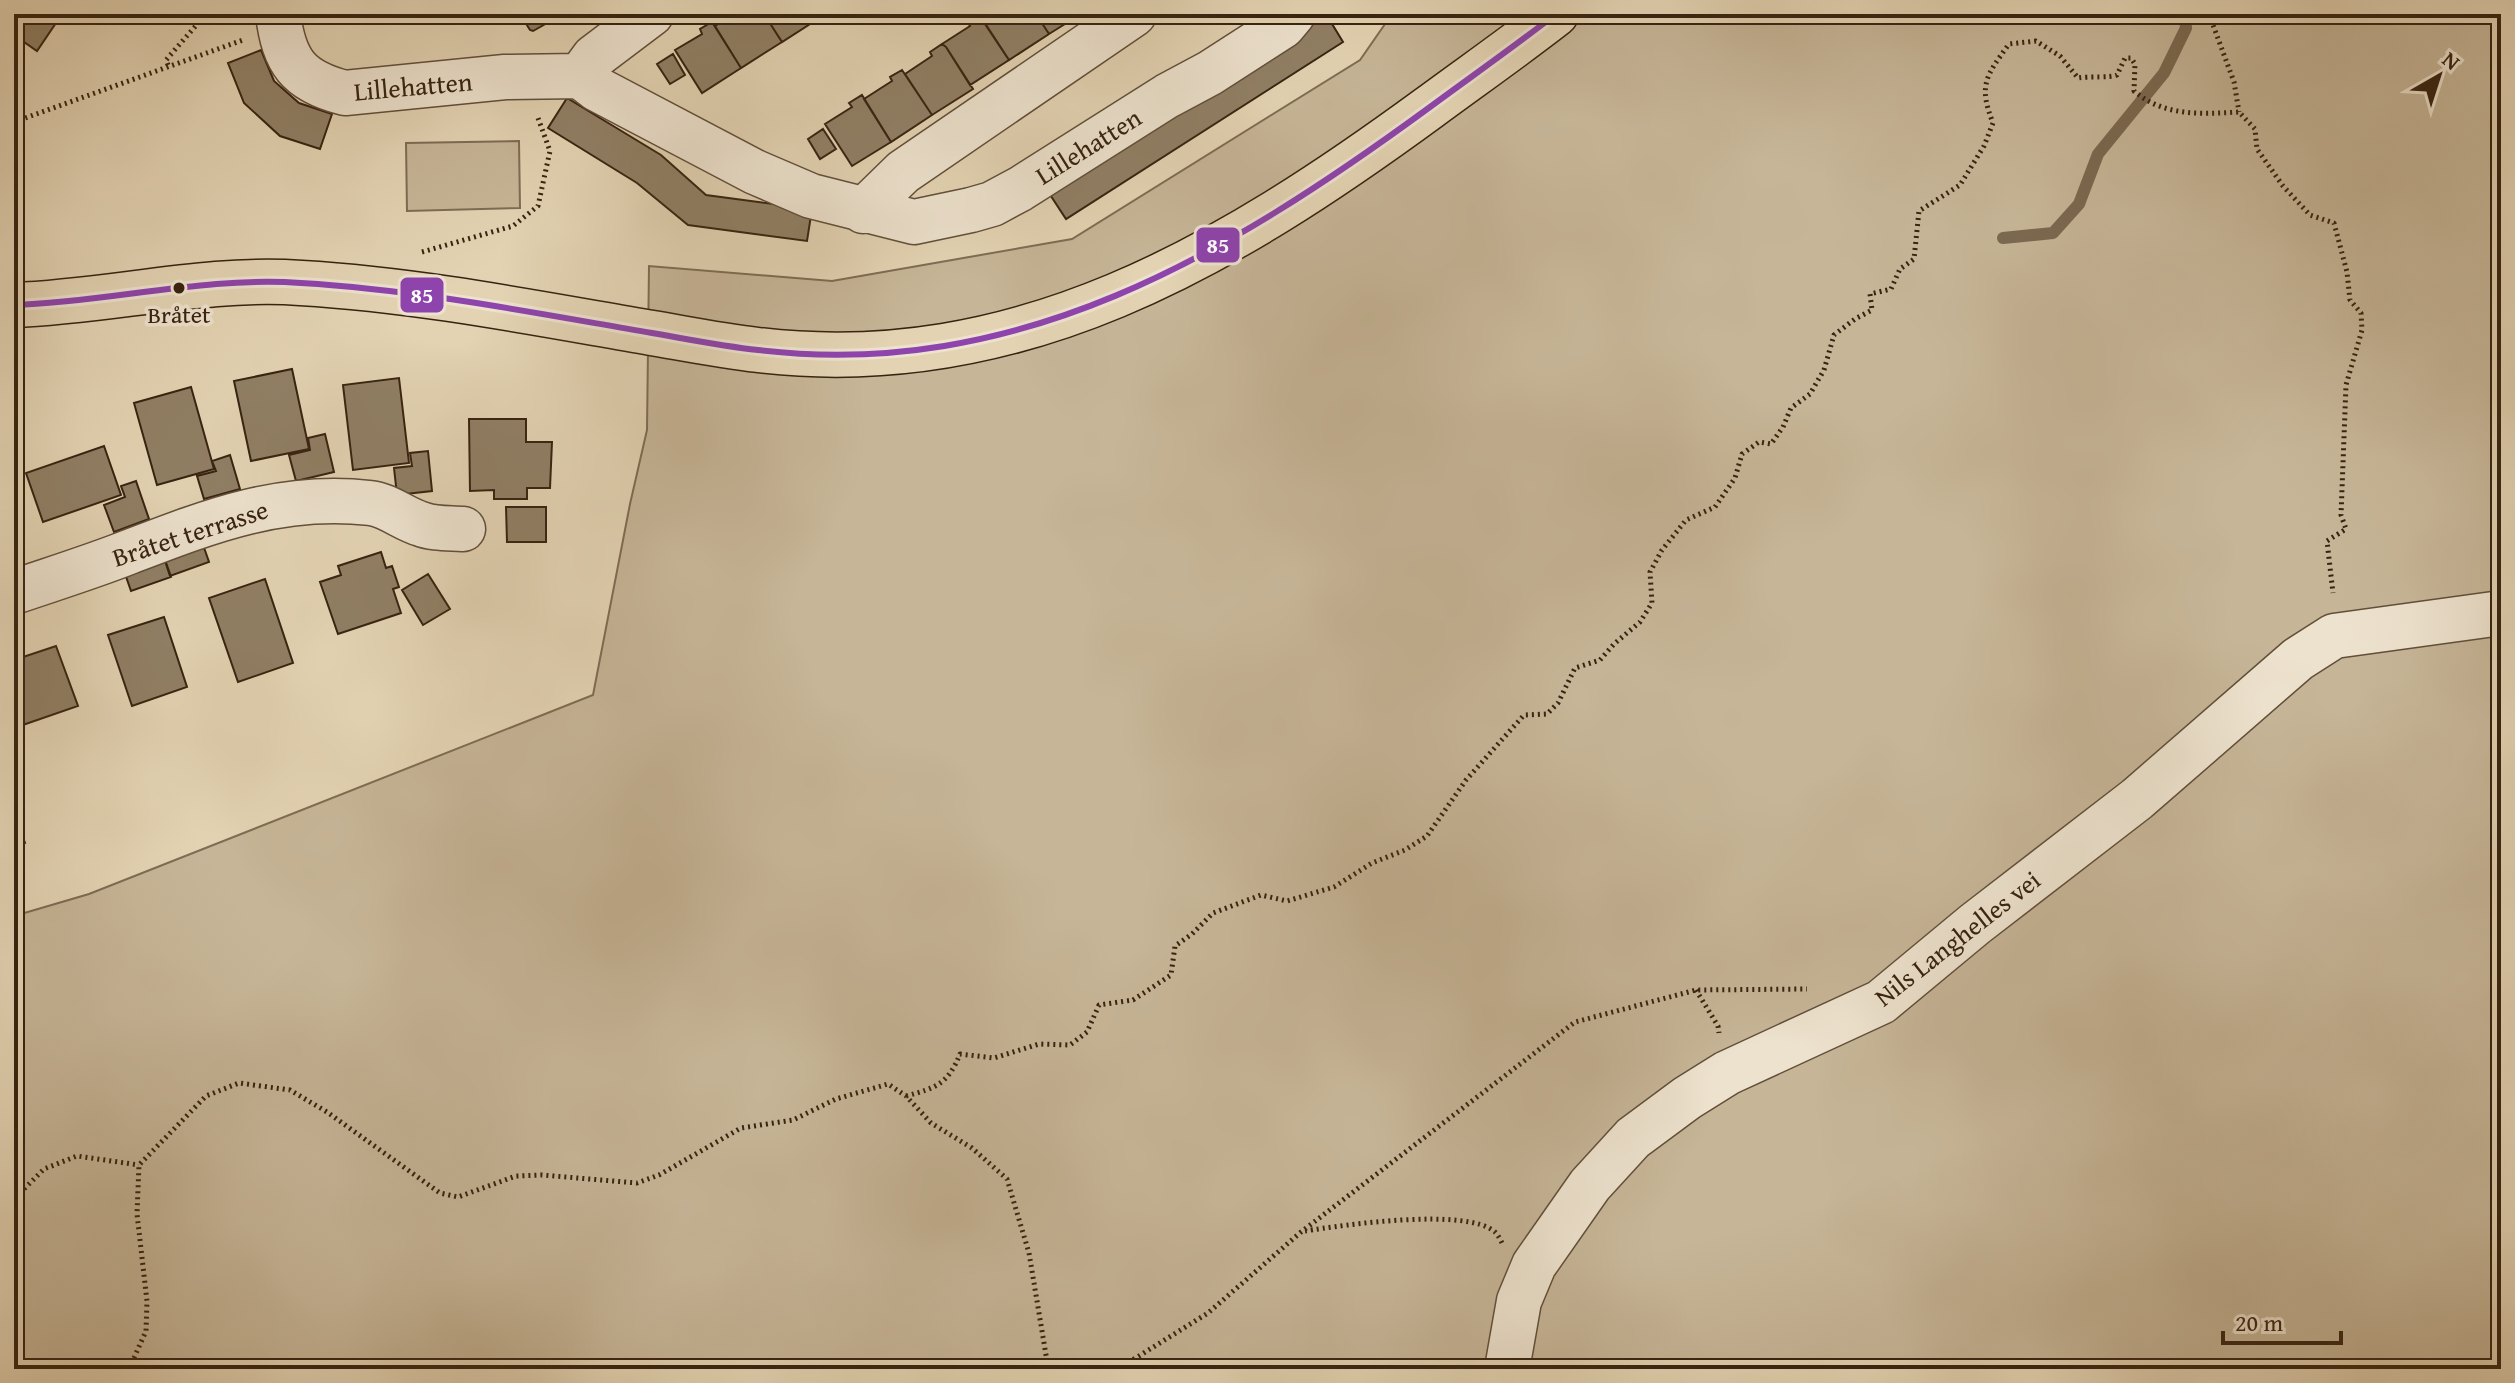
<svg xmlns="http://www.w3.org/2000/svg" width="2515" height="1383" font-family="'Gentium Book Plus',serif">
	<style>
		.green { fill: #c6b597; stroke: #7e6c54; stroke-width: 2 }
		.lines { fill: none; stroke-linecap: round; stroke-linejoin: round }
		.stream { stroke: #7b6951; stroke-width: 12 }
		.building { fill: #907f65; stroke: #372311; stroke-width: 2 }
		.minor-casing { stroke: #624f3a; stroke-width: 47 }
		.major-casing { stroke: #372311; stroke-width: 47 }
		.path { stroke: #372311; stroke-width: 5; stroke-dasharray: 2 4; stroke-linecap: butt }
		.minor { stroke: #ede2ce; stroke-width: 44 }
		.major { stroke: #e3d3b3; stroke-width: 44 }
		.bus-1-casing { stroke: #ede2ce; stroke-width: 12 }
		.bus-1 { stroke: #8e44ad; stroke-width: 6 }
		.bus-dot { fill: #372311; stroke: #ede2ce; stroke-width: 3 }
		.labels { text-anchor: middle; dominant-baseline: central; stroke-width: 7; stroke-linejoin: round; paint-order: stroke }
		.bus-label { font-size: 24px; fill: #372311; stroke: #ede2ce }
		.street-label { font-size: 26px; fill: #372311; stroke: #ede2ce }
		.line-badge { stroke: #ede2ce; stroke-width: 3 }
		.badge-label { font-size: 22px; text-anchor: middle; font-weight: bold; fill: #fff }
	</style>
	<rect width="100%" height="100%" fill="#e3d3b3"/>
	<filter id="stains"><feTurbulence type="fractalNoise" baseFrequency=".0025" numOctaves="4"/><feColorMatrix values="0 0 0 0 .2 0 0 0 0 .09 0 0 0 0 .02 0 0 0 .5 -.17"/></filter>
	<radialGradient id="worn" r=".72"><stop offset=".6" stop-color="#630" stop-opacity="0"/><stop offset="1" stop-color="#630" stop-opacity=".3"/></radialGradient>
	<!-- green -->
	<path class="green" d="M1392,14H2501V1369H14V916L89,894L593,695L630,504L647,430L649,266L832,281L1072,239L1360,60Z
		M519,141L520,208L407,211L406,143Z"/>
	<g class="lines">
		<!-- stream -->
		<path class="stream" d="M2003,238L2053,233L2079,204L2098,154L2164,73L2186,28L2185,14"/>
	</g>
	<!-- building -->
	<path class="building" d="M14,14H62L37,51L14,35Z
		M520,14H544L549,22L533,31L530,30Z
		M733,14H764L782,42L741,68L715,26Z
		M764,14H819L821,17L782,42Z
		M979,14L1009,60L970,85L946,47L942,44L970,26L967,21Z
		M987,14H1036L1049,34L1009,60L981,18Z
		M1036,14H1081L1049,34Z
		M1321,14H1326L1343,42L1066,219L1047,190Z
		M712,22L741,68L702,93L675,50L702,34L700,29Z
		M942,44L946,47L973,89L932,115L905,74L932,56L930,52Z
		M261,50L274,81L299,103L332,114L320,149L280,136L244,103L228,63Z
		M673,54L685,75L670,84L657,64Z
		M902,70L932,115L891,142L864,99L892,81L890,77Z
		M862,95L891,142L852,166L825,124L852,107L849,103Z
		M567,98L661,155L706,195L812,209L807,241L688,225L637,183L548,128Z
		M823,129L836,149L820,159L808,139Z
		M292,369L309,449L251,461L234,381Z
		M399,378L409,463L353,470L343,385Z
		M191,387L214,469L157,485L134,403Z
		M469,419H526V442H552L550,488H527V499H494V490L470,491Z
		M325,434L334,472L296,481L289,455L310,450L308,438Z
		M104,446L121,495L43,522L26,473Z
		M428,451L432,491L397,495L394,468L412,466L410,453Z
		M230,455L240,489L204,499L197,476L216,471L212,461Z
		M136,481L149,519L114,532L104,505L125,497L121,486Z
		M506,507H546V542H507Z
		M201,539L209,562L170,576L162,552Z
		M162,551L171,577L131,591L122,565Z
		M381,552L386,568L392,566L399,587L393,589L401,613L338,634L320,582L341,575L338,566Z
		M428,574L450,609L423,625L402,590Z
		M265,579L293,663L238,682L209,598Z
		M164,617L187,687L132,706L108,635Z
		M56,646L78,706L14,728V660Z
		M14,814L25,843L14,847Z"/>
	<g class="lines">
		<!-- minor casing -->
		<g class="minor-casing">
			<path id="minor" d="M278,14C284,62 298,81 345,93L505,77L580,76L594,57L651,14
				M580,76L597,89L755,172L811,196L914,222L971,210L992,204L1020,189L1167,96L1210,73L1283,26L1293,14
				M863,211L903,172L1134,14
				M14,592C52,579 91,567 129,552C210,521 281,493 370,503C388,505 404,519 421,524C433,529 449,528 463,529
				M1507,1369L1519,1301L1534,1265L1590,1185L1633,1138L1687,1098L1727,1073L1881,1002L1975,924L2137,799L2298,659L2334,636L2501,613"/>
		</g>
		<!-- major casing -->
		<g class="major-casing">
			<path id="major" d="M14,305C110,302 205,276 301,283C419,290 535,313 652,333C687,339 722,346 758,350C1018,381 1228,255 1430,107C1472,76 1515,46 1556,14"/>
		</g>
		<!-- path -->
		<path class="path" d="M2209,14L2234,82L2239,112
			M168,65L166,60L206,14
			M14,122L243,40
			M422,252L513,226L538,206L550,151L538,118
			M1696,990L1718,1026L1719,1033
			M906,1096C936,1088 948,1084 960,1054L994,1058L1039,1044L1070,1045L1087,1032L1099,1005L1133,1000L1171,975L1175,946L1192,934L1213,913L1261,895L1287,901L1334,887L1372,863L1405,850L1427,836L1466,780L1524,715L1547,714L1558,703L1575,668L1600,660L1614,644L1640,622L1652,603L1650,572L1662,550L1686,520L1715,507L1735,478L1742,454L1759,442L1771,444L1783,427L1791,408L1810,394L1824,370L1834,335L1855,319L1872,310L1870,294L1891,289L1900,269L1914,259L1919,211L1960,185L1984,146L1993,123C1978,85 1986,76 2009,44L2036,41L2060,56L2078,78C2090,76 2110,78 2117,75L2125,58H2131L2135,64L2134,91C2164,117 2202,114 2239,112L2255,129L2257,149L2283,186L2310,215L2334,223L2347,272L2350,300L2361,313L2362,330L2346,385L2341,515L2346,529L2327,541L2333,593
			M1305,1231C1343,1225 1467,1207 1495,1232C1498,1235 1500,1239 1502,1243
			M14,1241L21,1192L44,1169L77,1156L139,1165
			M129,1369L146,1331L147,1301L137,1214L139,1165L206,1096L239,1083L290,1090L327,1112L440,1193L458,1197L516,1176L542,1175L637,1183L659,1175L741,1128L793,1120L836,1099L888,1084L906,1096L931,1123L972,1148L1007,1179L1029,1253L1047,1361L1043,1369
			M1118,1369L1208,1313L1301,1232L1575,1022L1696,990L1807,989"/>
		<!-- minor -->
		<use href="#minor" class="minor"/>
		<!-- major -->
		<use href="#major" class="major"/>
		<!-- bus-1 casing -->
		<g class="bus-1-casing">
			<path id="bus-1" d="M14,305C110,302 205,276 301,283C419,290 535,313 652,333C687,339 722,346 758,350C1018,381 1228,255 1430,107C1472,76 1515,46 1556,14"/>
		</g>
		<!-- bus-1 -->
		<use href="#bus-1" class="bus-1"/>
	</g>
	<!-- markers -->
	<circle class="bus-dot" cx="179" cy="288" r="7"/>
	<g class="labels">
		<!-- bus labels -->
		<g class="bus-label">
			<text x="179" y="314">Bråtet</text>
		</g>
		<!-- street labels -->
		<g class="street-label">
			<text transform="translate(413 86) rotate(-5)">Lillehatten</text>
			<text transform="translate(1088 146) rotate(-32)">Lillehatten</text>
			<text transform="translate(190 533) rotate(-18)">Bråtet terrasse</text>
			<text transform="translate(1957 938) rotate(-38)">Nils Langhelles vei</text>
		</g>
	</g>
	<g class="line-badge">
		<rect x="1195" y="226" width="46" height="38" rx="8" fill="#8e44ad"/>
		<rect x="399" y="276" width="46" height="38" rx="8" fill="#8e44ad"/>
	</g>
	<g class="badge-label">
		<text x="1218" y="253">85</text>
		<text x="422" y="303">85</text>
	</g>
	<!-- margin -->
	<rect width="2515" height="1383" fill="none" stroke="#e3d3b3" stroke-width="48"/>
	<rect x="16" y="16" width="2483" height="1351" fill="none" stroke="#372311" stroke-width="4"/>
	<rect x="24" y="24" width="2467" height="1335" fill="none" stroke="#372311" stroke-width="2"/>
	<!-- north arrow -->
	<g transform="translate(2439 76) rotate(39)" stroke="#ede2ce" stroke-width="6" paint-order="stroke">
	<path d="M0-6L14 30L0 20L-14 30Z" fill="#372311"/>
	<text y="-12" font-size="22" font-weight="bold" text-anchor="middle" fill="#372311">N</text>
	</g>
	<!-- scale -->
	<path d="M2223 1331v12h118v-12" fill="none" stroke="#372311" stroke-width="4"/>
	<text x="2235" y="1331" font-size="24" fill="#372311" stroke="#ede2ce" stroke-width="6" paint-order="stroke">20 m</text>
	<rect width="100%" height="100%" filter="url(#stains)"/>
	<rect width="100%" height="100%" fill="url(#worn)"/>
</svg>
